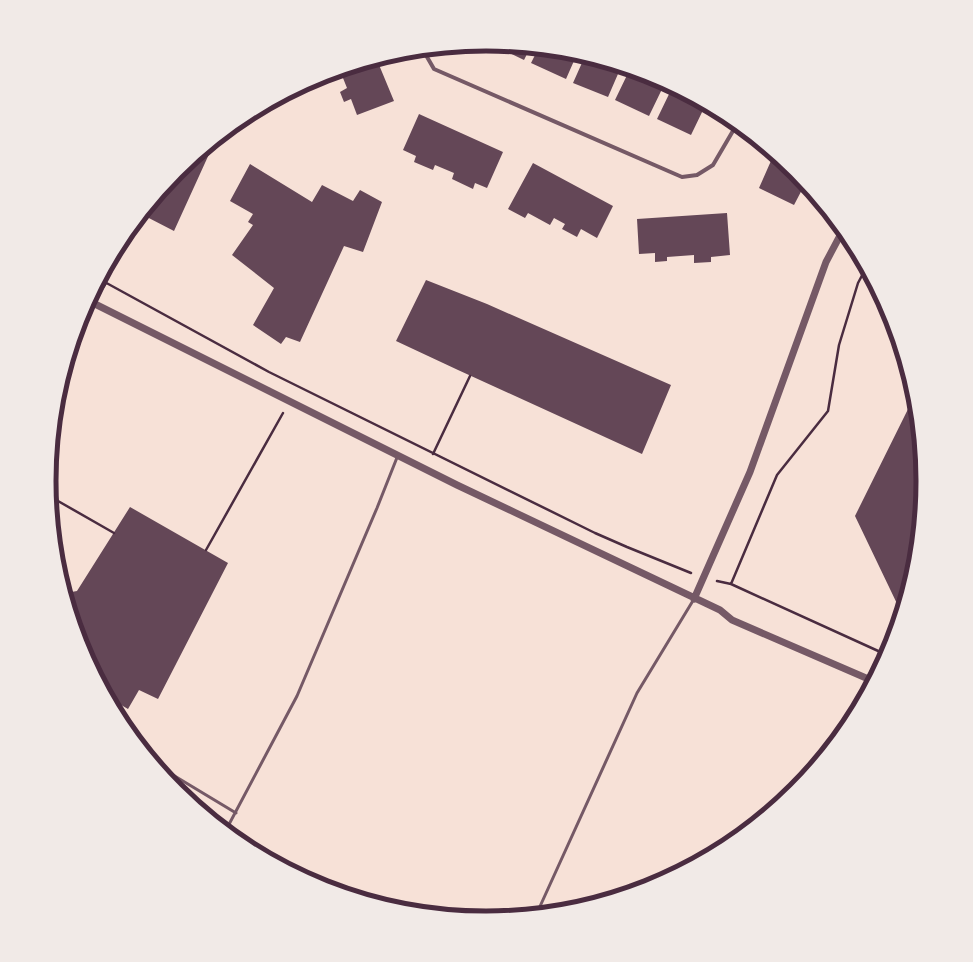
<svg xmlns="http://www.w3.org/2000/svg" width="973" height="962" font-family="Ubuntu,sans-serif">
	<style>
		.building { fill: #644757 }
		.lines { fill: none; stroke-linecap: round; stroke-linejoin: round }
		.path { stroke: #4a2c40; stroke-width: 2.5 }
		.service { stroke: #755966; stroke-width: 3 }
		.minor { stroke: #755966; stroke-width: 4 }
		.tertiary { stroke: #755966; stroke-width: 7 }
		.rim { fill: none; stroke: #4a2c40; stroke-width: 5 }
	</style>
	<rect width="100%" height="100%" fill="#f7e1d7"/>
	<!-- building -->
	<path class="building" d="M493,45L530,48L524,60Z
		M538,49L577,54L566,79L531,63Z
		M585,56L621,67L608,97L573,83Z
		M377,60L394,101L357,115L351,99L344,102L340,92L347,88L341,73L332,76L331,74Z
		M629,71L663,87L649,116L615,100Z
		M671,90L705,106L691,135L657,119Z
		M419,114L503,152L487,188L475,183L473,189L452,179L454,173L435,165L433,170L414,162L416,156L403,150Z
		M215,141L174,231L143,215L178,172Z
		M774,154L796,172L805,184L794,205L759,188Z
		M533,163L613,206L597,238L581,229L577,237L562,229L565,224L554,218L550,225L528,213L525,218L508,209Z
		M250,164L312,202L322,185L353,201L360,190L382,202L363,252L344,246L300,342L286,337L281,344L253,325L274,288L232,255L253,225L248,222L253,214L230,201Z
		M727,213L730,255L711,257V262L694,263V255L667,257V261L655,262V253L639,254L637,219Z
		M426,280L487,304L671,385L642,454L458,370L396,341Z
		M915,395L923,481L915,566L901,612L855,516Z
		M130,507L228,563L158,699L139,690L128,709L109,698L83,648L66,593L77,591Z"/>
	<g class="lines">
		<!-- path -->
		<path class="path" d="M101,280L269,372L595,533L627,547L691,573
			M100,292L106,283
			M433,454L470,376
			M51,497L114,533
			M206,550L283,413
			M717,581L731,584L887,655
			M731,584L777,475L828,411L839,345L858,283L866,268"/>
		<!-- service -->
		<path class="service" d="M78,328L93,303
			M158,766L236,813
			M226,830L297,696L377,508L398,455
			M537,913L637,693L694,599"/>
		<!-- minor -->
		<path class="minor" d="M423,50L434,69L682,177L697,175L713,165L737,124"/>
		<!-- tertiary -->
		<path class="tertiary" d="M89,301L457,485L720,610L732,620L873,681
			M694,599L750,472L826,262L843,230"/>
	</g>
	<!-- crop -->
	<path d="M0 0H973V962H0ZM56 481a430 430 0 1 1 860 0a430 430 0 1 1-860 0Z" fill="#f1eae7" fill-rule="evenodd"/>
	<path class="rim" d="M56 481a430 430 0 1 1 860 0a430 430 0 1 1-860 0Z"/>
</svg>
